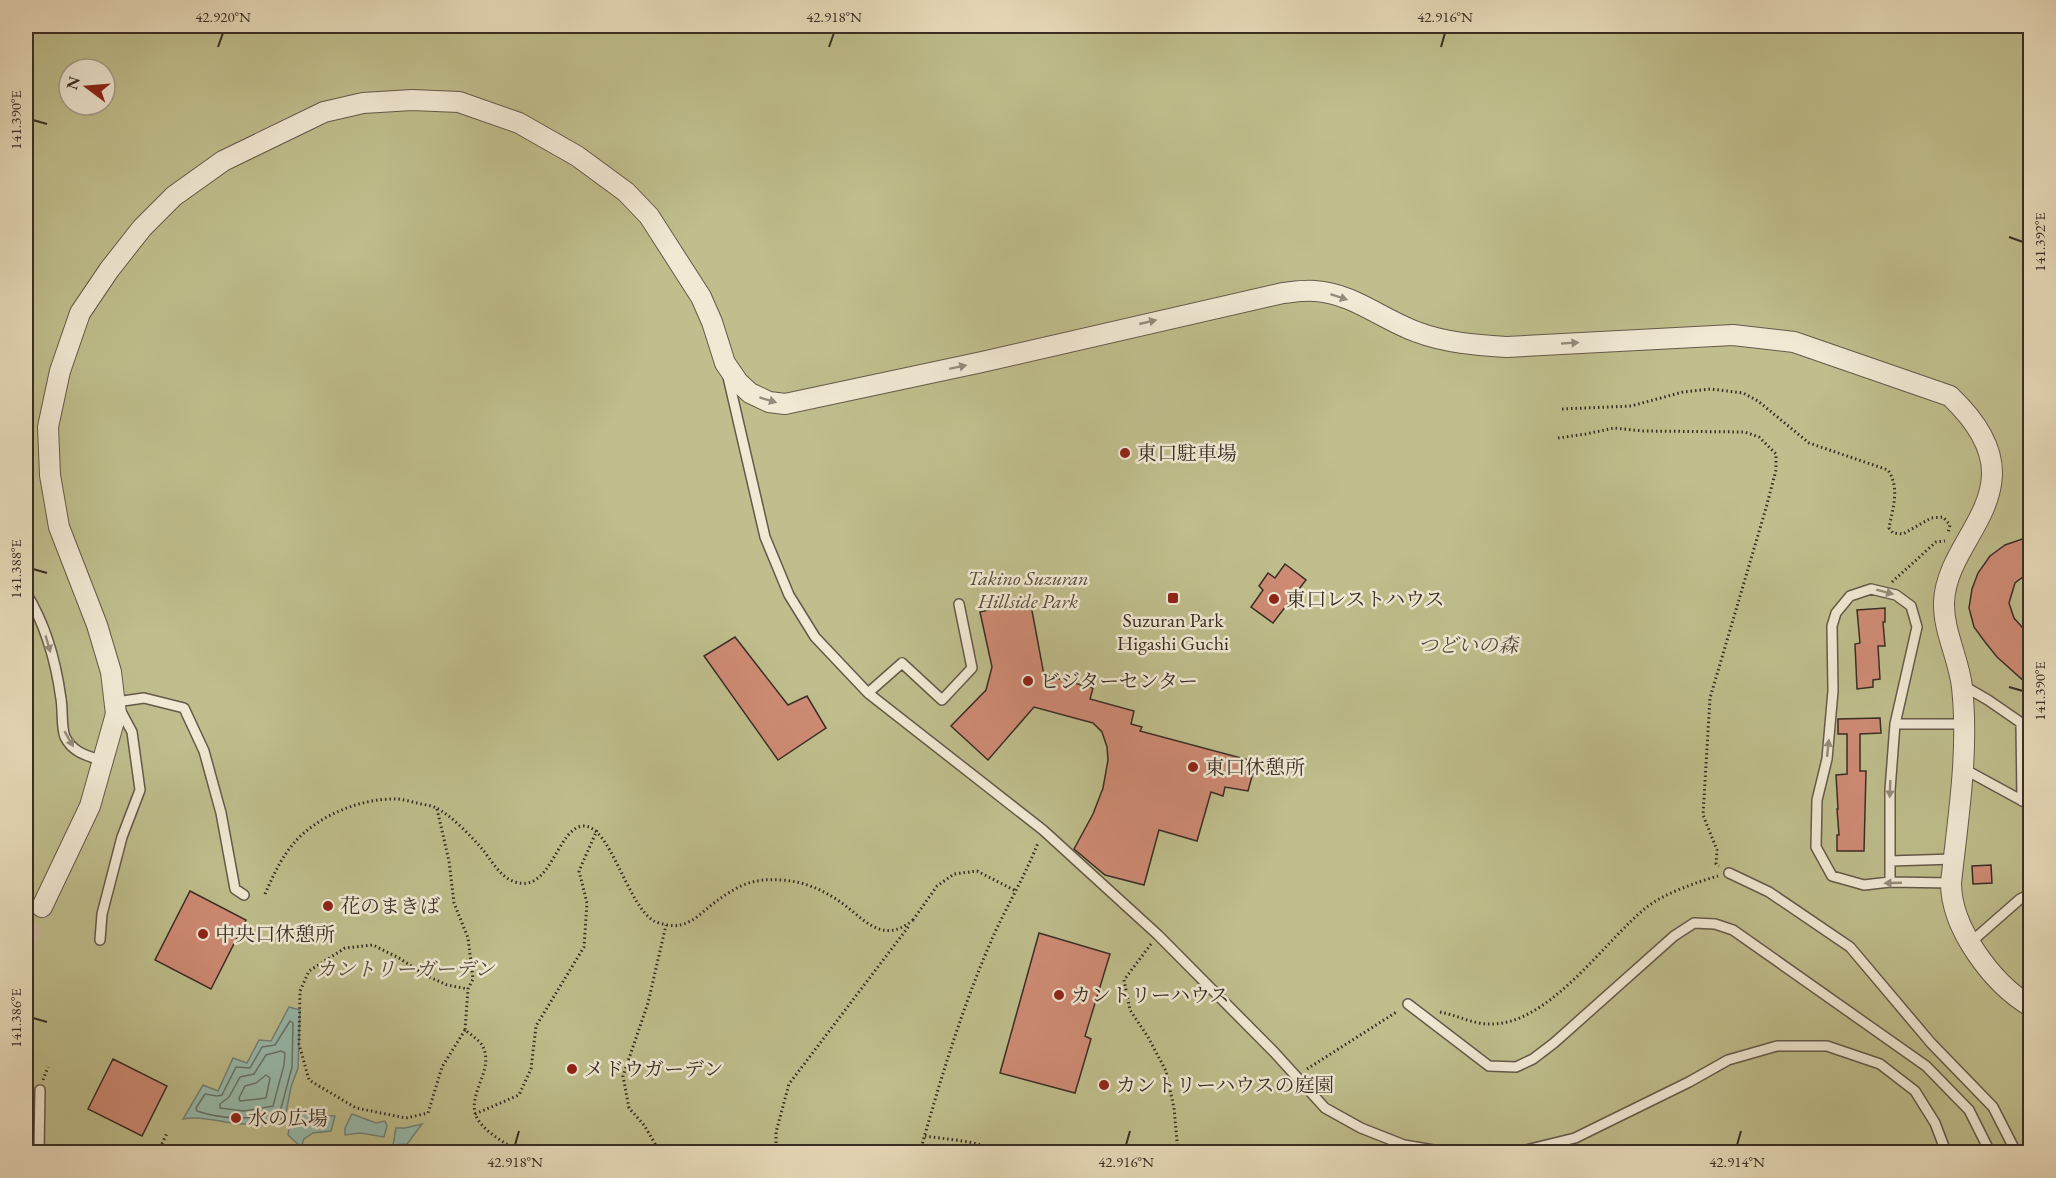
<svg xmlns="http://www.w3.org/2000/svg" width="2056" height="1178" font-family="'EB Garamond','Noto Serif JP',serif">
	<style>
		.green { fill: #bfbe8c; stroke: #7c7658; stroke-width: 1.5; fill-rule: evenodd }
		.water { fill: #98bcaf; stroke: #728378; stroke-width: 1.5 }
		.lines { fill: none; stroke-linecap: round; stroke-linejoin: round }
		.shore { stroke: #68746a; stroke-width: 1.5 }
		.building { fill: #cf8b75; stroke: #392d25; stroke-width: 1.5 }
		.minor-tunnel { stroke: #c7ba9f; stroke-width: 20; stroke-dasharray: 20 10; stroke-linecap: butt }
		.service-casing { stroke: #65594b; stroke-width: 12 }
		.minor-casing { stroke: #65594b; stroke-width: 22 }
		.path { stroke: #392d25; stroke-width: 3; stroke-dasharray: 1.5 3; stroke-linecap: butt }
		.service { stroke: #f1e9d4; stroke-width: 9 }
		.minor { stroke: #f1e9d4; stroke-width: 20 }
		.oneway { fill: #958b7c }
		.ticks { fill: none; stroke: #392d25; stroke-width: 2 }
		.poi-dot { fill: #8f2418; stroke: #f1e9d4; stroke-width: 2 }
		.labels { text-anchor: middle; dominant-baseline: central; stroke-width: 5; stroke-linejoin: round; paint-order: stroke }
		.poi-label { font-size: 20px; fill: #392d25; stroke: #f1e9d4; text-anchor: start }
		.park-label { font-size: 20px; font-style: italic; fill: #544a3a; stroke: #f1e9d4 }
		.neatline { fill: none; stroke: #392d25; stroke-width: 2 }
		.ticks-label { font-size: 15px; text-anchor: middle; fill: #392d25 }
	</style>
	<rect width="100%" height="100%" fill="#eaddbd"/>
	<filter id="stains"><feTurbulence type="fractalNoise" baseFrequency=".00333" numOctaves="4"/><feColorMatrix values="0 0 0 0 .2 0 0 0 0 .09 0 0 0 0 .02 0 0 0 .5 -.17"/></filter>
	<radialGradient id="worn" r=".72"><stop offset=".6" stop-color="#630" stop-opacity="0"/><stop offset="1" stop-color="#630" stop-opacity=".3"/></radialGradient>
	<!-- green -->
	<path class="green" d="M26,26H2030V1152H26ZM69,69H105V105H69Z"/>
	<!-- water -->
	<path class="water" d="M289,1007L300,1010L298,1068L291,1087L285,1118C271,1120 256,1125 242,1124C223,1123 200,1115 183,1119L203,1085L218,1091L233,1058L247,1063L259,1040L271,1041Z
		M292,1111L308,1115L335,1116L331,1131L313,1133L304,1139L301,1147L288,1135Z
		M352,1114L376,1123L385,1121L387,1126L384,1137L360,1133L345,1135V1128Z
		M422,1124L407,1144L393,1145L396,1128H405Z"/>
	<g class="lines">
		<!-- shore -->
		<path class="shore" d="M290,1021L293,1023L292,1067L280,1112C253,1120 223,1120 197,1111L196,1108L205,1094L217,1096L222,1095L236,1067L250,1068L262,1047L275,1045Z
			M281,1051L285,1053L284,1065L273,1106L244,1111L220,1108V1104L229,1097L240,1077L254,1074L266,1055Z
			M266,1075L270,1078L266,1098L240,1101L239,1098L245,1086L256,1083Z"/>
	</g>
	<!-- building -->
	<path class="building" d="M2031,536V575L2023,577L2015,583L2009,603L2014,618L2031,637V673L2025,682L1997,657L1985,642L1974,627L1969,608L1972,589L1978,573L1990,556L2005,545Z
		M1285,564L1306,580L1273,623L1251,607L1263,590L1259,586L1268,573L1275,578Z
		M1030,600L1044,675L1093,688L1090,699L1134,711L1131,724L1142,727L1140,731L1256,762L1248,791L1225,787L1223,796L1211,792L1197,841L1159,830L1144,885L1105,875L1074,849L1093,814L1103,788L1108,760L1107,747L1102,732L1093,723L1034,707L988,760L951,726L986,690L992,667L980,612Z
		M1885,608V622H1883L1885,646H1878L1880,679L1873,680V687L1857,689L1855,644L1860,643L1857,610Z
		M735,637L788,705L807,696L826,728L778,760L704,656Z
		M1880,718L1881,733L1860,734V771H1866L1864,851H1837V835H1839L1837,809H1838L1836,775L1847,774V734H1838V719Z
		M1991,865L1992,883L1973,884L1972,866Z
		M190,891L246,920L211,989L155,960Z
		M1039,933L1110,954L1085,1036L1091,1039L1075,1093L1000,1073Z
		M113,1059L167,1086L142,1136L88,1109Z"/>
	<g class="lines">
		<!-- minor-tunnel -->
		<path class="minor-tunnel" d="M26,942L42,907"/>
		<!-- service casing -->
		<g class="service-casing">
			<path id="service" d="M728,377L765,537L789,595L815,637L868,693L1043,830L1158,935L1274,1052L1325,1108L1361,1128L1404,1145L1445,1152
				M26,593C46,625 56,662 61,699C63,710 61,727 65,737C73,753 88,756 103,761
				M1962,685L1988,700L2030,729
				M868,693L902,663L942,700L972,668L959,604
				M1895,724H1964
				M2021,724L2022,801
				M1964,769L2030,805
				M1890,861L1954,859
				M1729,873L1769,892L1850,947L1931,1043L1993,1107L2016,1152
				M1890,882V790L1895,724L1917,627L1911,606L1896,595L1871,589L1850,596L1836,613L1832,626L1833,691L1827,759L1817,800L1816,847L1832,876L1864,885L1890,882L1951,883
				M100,940L102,914L122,837L140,790L132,732L116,702L144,698L184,708L204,751L221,813L235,889L244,895
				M1971,942L2020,899L2030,894
				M1408,1004L1489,1066L1516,1067L1533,1059L1554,1043L1674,936L1694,923L1715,924L1733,930L1926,1066L1969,1110L1990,1152
				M39,1152L40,1090
				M1518,1152L1575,1138L1689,1082L1728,1060L1777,1046H1827L1880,1064L1915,1091L1935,1123L1946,1152"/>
		</g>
		<!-- minor casing -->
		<g class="minor-casing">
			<path id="minor" d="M42,907L90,806L116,714L111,672L97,625L59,527L50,475L48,427L60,371L80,313L109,270L142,228L174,196L223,161L324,112L363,103L412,100L459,102L519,123L577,156L626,192L649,216L701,297L712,322L725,363L738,382L750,393L769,402L785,404L982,362L1283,293C1293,292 1304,290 1315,291C1352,293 1383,320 1417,332C1446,343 1477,345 1507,347L1733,335L1794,342L1950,396C1971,416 1993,444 1992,475C1990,522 1946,555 1944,602C1943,631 1959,659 1962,687C1969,752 1958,818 1951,883C1951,928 1992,983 2030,1006"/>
		</g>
		<!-- path -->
		<path class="path" d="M1562,409L1631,406L1683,392L1711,389L1743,393L1758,401L1809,443L1888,470C1900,488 1893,507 1889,528L1893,533L1903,534L1931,518L1943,517L1950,525L1948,533
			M1558,438L1586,434L1614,428L1643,431L1745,432L1759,437L1776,454V470L1766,508L1710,698L1703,815L1717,850L1716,864L1719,866
			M1892,582L1936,542L1945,541
			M437,809L449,861L454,903L468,938L473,979L468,989L465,1030C470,1034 479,1040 482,1045C495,1068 470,1089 475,1113C479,1129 506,1144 520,1152
			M265,894C273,876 281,858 294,843C317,816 361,798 396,799C403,799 411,802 418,803C424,805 431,805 436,808C450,814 473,838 483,850C492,861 500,877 515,882C551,894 557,828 583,826C610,824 627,905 654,921C660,924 674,927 680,925C695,922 706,908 718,900C725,895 733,890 741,886C754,880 767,879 781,880C801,881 819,888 836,899C863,916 880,947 913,920
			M913,920L937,886L954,874L977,871L1016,891
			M1151,944L1124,980L1130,1010L1148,1037L1166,1071L1174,1108L1178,1152
			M1440,1012C1456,1015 1473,1024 1489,1024C1549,1026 1604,941 1647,907C1663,894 1697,882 1718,876
			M465,1030L442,1067L428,1113L406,1118L356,1108L309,1080L299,1044L300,991L309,971L345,948L373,945L399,958L425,975L447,985L468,989
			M1307,1069L1398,1011
			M43,1080L48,1067
			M475,1114L519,1095L531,1069L536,1026L584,947L587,903L579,871L597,830
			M925,1136C942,1139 984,1141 995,1152
			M158,1152L167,1133
			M660,1152L644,1125L629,1108L623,1076L648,1003L666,925
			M776,1152V1132L789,1084L909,926
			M920,1152C941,1077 964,1001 996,930C1010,901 1026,873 1038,843"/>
		<!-- service -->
		<use href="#service" class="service"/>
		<!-- minor -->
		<use href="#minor" class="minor"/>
	</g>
	<!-- one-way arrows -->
	<defs><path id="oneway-solid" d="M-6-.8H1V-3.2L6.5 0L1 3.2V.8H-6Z" transform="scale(1.5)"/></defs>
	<g class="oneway">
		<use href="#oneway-solid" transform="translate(1339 297) rotate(18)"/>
		<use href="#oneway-solid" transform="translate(1148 322) rotate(-13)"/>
		<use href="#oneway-solid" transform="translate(1570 343) rotate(-3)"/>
		<use href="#oneway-solid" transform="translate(958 367) rotate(-12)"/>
		<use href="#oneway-solid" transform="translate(768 400) rotate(17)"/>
		<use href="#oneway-solid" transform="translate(1885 592) rotate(15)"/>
		<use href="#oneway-solid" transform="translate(48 644) rotate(74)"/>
		<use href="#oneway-solid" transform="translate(69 739) rotate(60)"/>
		<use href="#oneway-solid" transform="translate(1828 748) rotate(-84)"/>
		<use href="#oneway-solid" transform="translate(1890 789) rotate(92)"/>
		<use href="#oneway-solid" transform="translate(1893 883) rotate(178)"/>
	</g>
	<!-- ticks -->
	<path class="ticks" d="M218,47L223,33M829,47L834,33M1441,47L1445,33M33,120L47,124M2009,237L2023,242M33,569L47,573M2009,687L2023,691M33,1018L47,1022M515,1145L519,1131M1126,1145L1130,1131M1737,1145L1741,1131"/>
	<!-- markers -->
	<g class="poi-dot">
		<circle cx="1125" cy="453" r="6"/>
		<rect x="1167" y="592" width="12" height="12" rx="3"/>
		<circle cx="1274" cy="599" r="6"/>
		<circle cx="1028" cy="681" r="6"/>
		<circle cx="1193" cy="767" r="6"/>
		<circle cx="328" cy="906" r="6"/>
		<circle cx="203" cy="934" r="6"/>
		<circle cx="1059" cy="995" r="6"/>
		<circle cx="572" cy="1069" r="6"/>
		<circle cx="1104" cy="1085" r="6"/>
		<circle cx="236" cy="1118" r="6"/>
	</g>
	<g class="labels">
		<!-- poi labels -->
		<g class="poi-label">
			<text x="1137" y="453">東口駐車場</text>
			<text x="1286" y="599">東口レストハウス</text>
			<text x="1173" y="620" text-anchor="middle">Suzuran Park<tspan x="1173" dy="23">Higashi Guchi</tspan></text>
			<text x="1040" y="681">ビジターセンター</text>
			<text x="1205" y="767">東口休憩所</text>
			<text x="340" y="906">花のまきば</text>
			<text x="215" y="934">中央口休憩所</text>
			<text x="1071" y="995">カントリーハウス</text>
			<text x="584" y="1069">メドウガーデン</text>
			<text x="1116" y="1085">カントリーハウスの庭園</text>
			<text x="248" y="1118">水の広場</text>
		</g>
		<!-- park labels -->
		<g class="park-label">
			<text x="1028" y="578">Takino Suzuran<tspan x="1028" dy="23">Hillside Park</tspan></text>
			<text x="1468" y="645">つどいの森</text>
			<text x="405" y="969">カントリーガーデン</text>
		</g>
	</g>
	<!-- margin -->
	<rect width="2056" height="1178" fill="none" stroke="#eaddbd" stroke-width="66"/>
	<!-- north arrow -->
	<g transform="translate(87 87) rotate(286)"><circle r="28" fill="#f1e9d4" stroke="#a79e8e" stroke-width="1.5"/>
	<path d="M0-4.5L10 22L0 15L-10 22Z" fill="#8f2418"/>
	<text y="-9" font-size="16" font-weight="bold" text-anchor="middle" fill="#392d25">N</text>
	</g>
	<rect x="33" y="33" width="1990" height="1112" class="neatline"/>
	<g class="ticks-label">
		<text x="223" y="22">42.920°N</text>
		<text x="834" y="22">42.918°N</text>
		<text x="1445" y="22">42.916°N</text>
		<text transform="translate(16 120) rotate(-90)" y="5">141.390°E</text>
		<text transform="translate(2040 242) rotate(-90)" y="5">141.392°E</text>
		<text transform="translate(16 569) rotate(-90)" y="5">141.388°E</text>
		<text transform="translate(2040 691) rotate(-90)" y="5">141.390°E</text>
		<text transform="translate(16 1018) rotate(-90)" y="5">141.386°E</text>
		<text x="515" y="1167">42.918°N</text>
		<text x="1126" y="1167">42.916°N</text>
		<text x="1737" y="1167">42.914°N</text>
	</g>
	<rect width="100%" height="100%" filter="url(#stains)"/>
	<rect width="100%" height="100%" fill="url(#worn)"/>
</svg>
